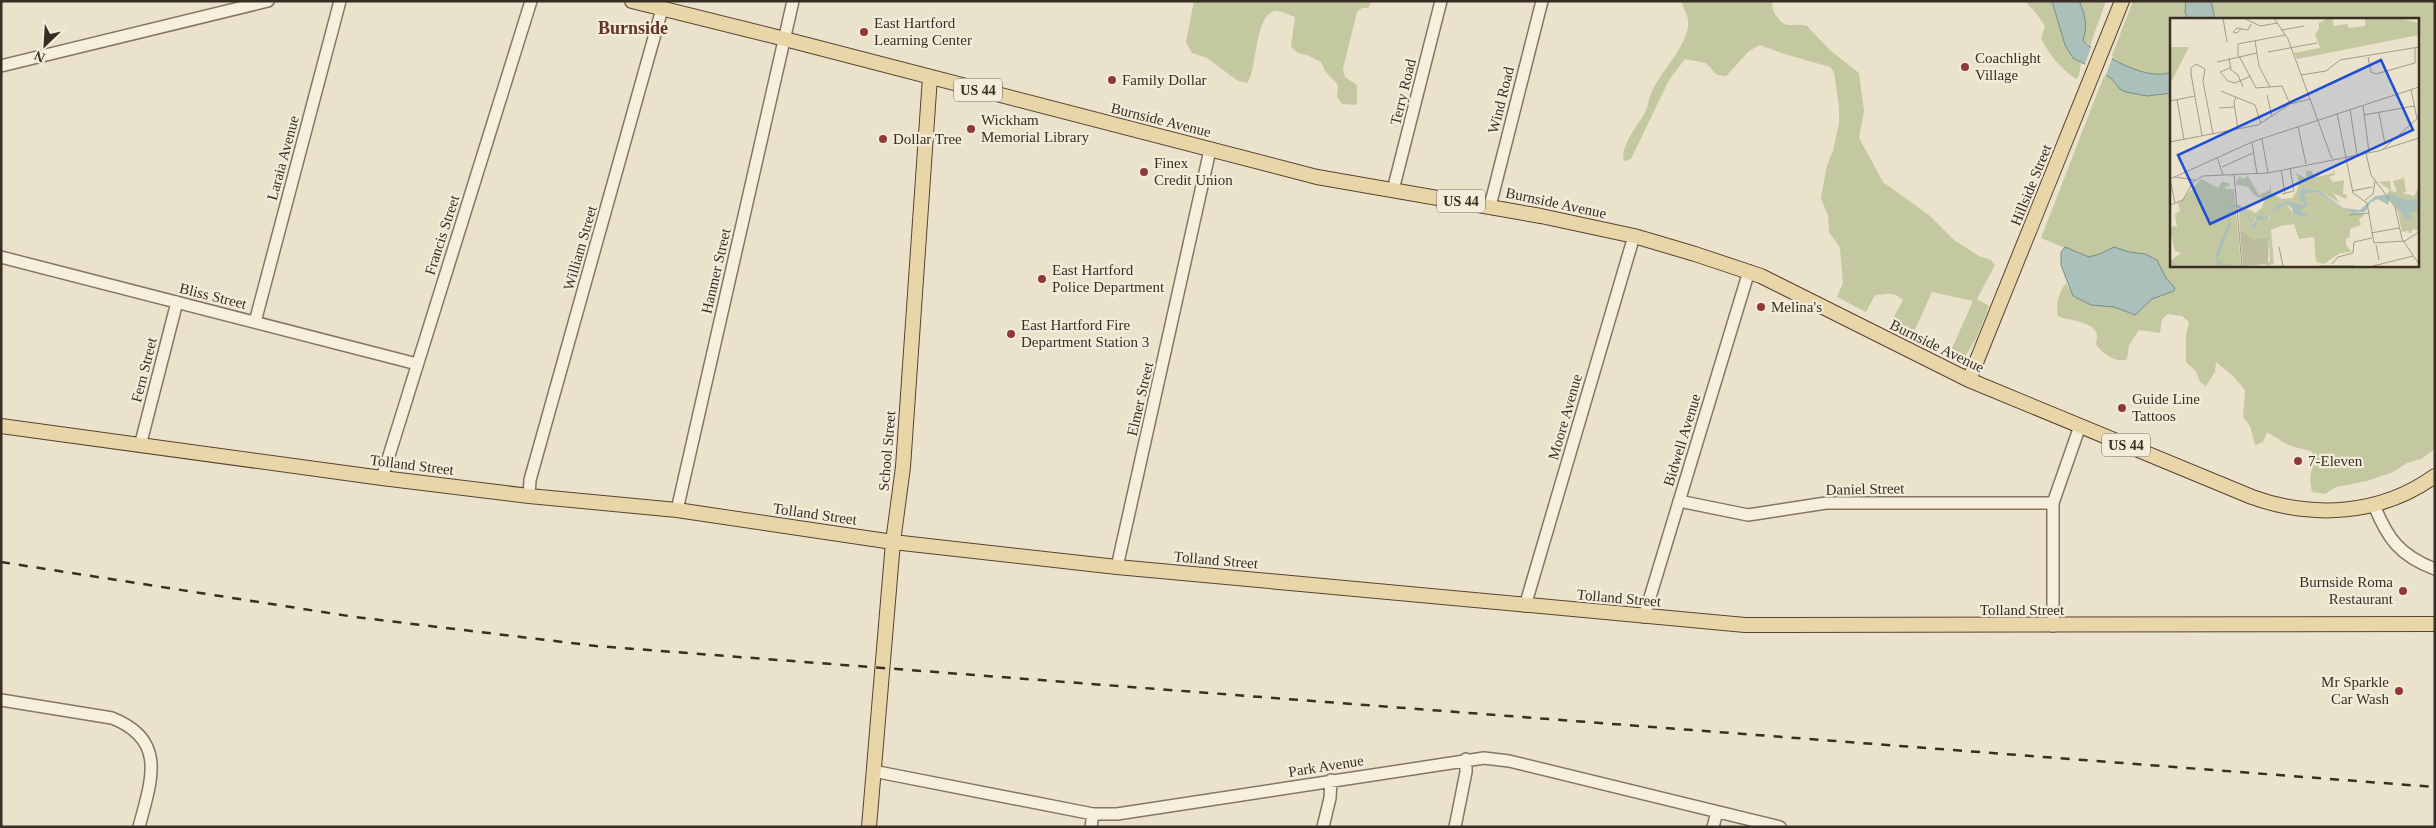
<svg xmlns="http://www.w3.org/2000/svg" width="2436" height="828" font-family="'Times New Roman',serif">
	<style>
		.green { fill: #c3c8a0; fill-rule: evenodd }
		.water { fill: #abc0ba; stroke: #728e87 }
		.pier { fill: #ebe2cb }
		.lines { fill: none; stroke-linecap: round; stroke-linejoin: round }
		.minor-casing { stroke: #867561; stroke-width: 14 }
		.major-casing { stroke: #554434; stroke-width: 16 }
		.minor { stroke: #f6efde; stroke-width: 11 }
		.major { stroke: #e9d6a8; stroke-width: 14 }
		.rail { stroke: #392e23; stroke-width: 2.5; stroke-dasharray: 9 9; stroke-linecap: butt }
		.poi-dot { fill: #8f3837; stroke: #f3ecda; stroke-width: 2 }
		.labels { text-anchor: middle; dominant-baseline: central; stroke-width: 4.5; stroke-linejoin: round; paint-order: stroke }
		.shield { fill: #f3ecda; stroke: #71675a; stroke-width: 1 }
		.shield-label { font-size: 14px; font-weight: bold; fill: #392e23 }
		.poi-label { font-size: 15px; fill: #392e23; stroke: #f3ecda; text-anchor: start }
		.street-label { font-size: 15px; fill: #392e23; stroke: #f3ecda }
		.quarter-label { font-size: 18px; font-weight: bold; fill: #613327; stroke: #f3ecda }
		.inset-road { fill: none; stroke: #a49a88; stroke-width: 1 }
		.view { fill: #1d4ed8; fill-opacity: 0.15; stroke: #1d4ed8; stroke-width: 2.5 }
		.inset-edge { fill: none; stroke: #392e23; stroke-width: 2.5 }
	</style>
	<rect width="100%" height="100%" fill="#ebe2cb"/>
	<!-- green -->
	<path class="green" d="M1194,1H1372L1368,8H1362L1357,12L1343,69L1345,77L1357,85V103L1355,105L1342,104L1337,97L1338,85L1325,71L1321,62L1307,55L1298,53L1291,47L1295,17C1289,15 1282,11 1276,11C1254,12 1258,69 1247,83L1238,81L1207,58L1192,53L1186,42Z
		M1681,1H1772C1771,11 1780,26 1791,25C1796,25 1801,24 1807,26L1831,51L1859,73L1864,111L1859,138L1883,182L1930,216L1954,240L1979,256L1991,260L1995,265L1977,299L1989,306L1976,339L1963,360L1961,361L1949,355L1973,301L1932,292L1912,336L1890,324L1903,300C1893,291 1887,294 1875,295L1866,312L1837,297L1843,283L1840,248L1829,232L1828,216L1821,198L1827,165L1833,151L1839,123V107L1834,72L1830,67L1781,53L1760,45L1749,51L1726,76L1717,75L1706,63L1685,59L1669,80L1631,159L1624,161C1620,147 1636,127 1643,116C1648,109 1648,99 1652,91C1663,69 1683,51 1688,27C1690,19 1684,9 1681,1Z
		M2025,1H2052L2073,58L2081,63L2079,76L2076,79C2061,69 2049,55 2041,38L2045,26L2036,13Z
		M2079,1H2106L2090,46L2083,40C2088,26 2085,14 2079,1Z
		M2133,1H2435V449L2421,459L2407,463L2393,472L2367,481L2336,487L2325,494L2312,492C2309,479 2310,470 2316,459L2311,451L2290,446L2267,432L2263,442L2255,445L2250,426L2243,417L2245,390L2233,376L2216,362L2215,372L2206,386L2200,382L2196,371L2186,362V335L2189,322L2182,316L2168,314L2162,319L2160,333L2139,330L2129,345L2127,359C2117,364 2104,354 2097,346C2095,342 2098,339 2097,335C2095,321 2068,321 2058,316C2055,305 2059,292 2066,283L2073,296L2089,304L2114,307L2133,315L2139,312L2065,248L2041,238ZM2171,19H2417V265H2171Z"/>
	<!-- water -->
	<path class="water" d="M2052,1H2079C2085,14 2088,26 2083,40L2087,45C2108,57 2148,82 2171,72V93L2147,96L2126,92L2120,89L2111,78L2073,58L2065,45Z
		M2186,1H2211L2215,19H2188L2185,12Z
		M2065,247L2089,257L2100,254L2114,247L2129,252L2145,254L2157,260L2166,278L2175,288L2174,291L2152,299L2135,315L2114,307L2091,305L2073,296L2061,265V252Z"/>
	<!-- pier -->
	<path class="pier" d="M2092,45L2113,56L2105,77L2084,67Z"/>
	<g class="lines">
		<!-- minor casing -->
		<g class="minor-casing">
			<path id="minor" d="M1,66L268,1
				M1393,190L1441,1
				M1490,206L1542,1
				M1,257L417,364
				M255,322L340,1
				M140,446L177,302
				M382,478L531,1
				M529,496L530,480L662,9
				M1679,501L1748,515L1826,503H2053
				M2374,505C2387,538 2400,556 2435,569
				M677,510L793,1
				M1117,567L1210,150
				M1525,606L1634,236
				M1644,617L1749,271
				M2053,626V503L2080,426
				M1,700L112,718C168,740 151,781 139,827
				M873,771L1093,814H1117L1484,758L1509,761L1780,827
				M1091,827L1093,814
				M1323,827L1330,798L1331,780
				M1455,827L1466,772V759
				M1713,827L1717,812"/>
		</g>
		<!-- major casing -->
		<g class="major-casing">
			<path id="major" d="M632,1L773,36L1317,177L1541,216L1634,236L1695,254L1761,276L1969,380L2252,497C2313,519 2381,515 2435,476
				M1969,380L2122,1
				M1,426L382,478L529,496L677,510L893,542L1117,567L1745,625L2435,624
				M869,827L893,542L903,467L930,77"/>
		</g>
		<!-- minor -->
		<use href="#minor" class="minor"/>
		<!-- major -->
		<use href="#major" class="major"/>
		<!-- rail -->
		<path class="rail" d="M1,562L355,617L596,646L2435,787"/>
	</g>
	<!-- markers -->
	<g class="poi-dot">
		<circle cx="864" cy="32" r="5"/>
		<circle cx="1965" cy="67" r="5"/>
		<circle cx="1112" cy="80" r="5"/>
		<circle cx="971" cy="129" r="5"/>
		<circle cx="883" cy="139" r="5"/>
		<circle cx="1144" cy="172" r="5"/>
		<circle cx="1042" cy="279" r="5"/>
		<circle cx="1761" cy="307" r="5"/>
		<circle cx="1011" cy="334" r="5"/>
		<circle cx="2122" cy="408" r="5"/>
		<circle cx="2298" cy="461" r="5"/>
		<circle cx="2403" cy="591" r="5"/>
		<circle cx="2399" cy="691" r="5"/>
	</g>
	<g class="labels">
		<!-- shield labels -->
		<g class="shield">
			<rect x="954" y="78.5" width="48" height="23" rx="4"/>
			<rect x="1437" y="189.5" width="48" height="23" rx="4"/>
			<rect x="2102" y="433.5" width="48" height="23" rx="4"/>
		</g>
		<g class="shield-label">
			<text x="978" y="90">US 44</text>
			<text x="1461" y="201">US 44</text>
			<text x="2126" y="445">US 44</text>
		</g>
		<!-- poi labels -->
		<g class="poi-label">
			<text x="874" y="23">East Hartford<tspan x="874" dy="17">Learning Center</tspan></text>
			<text x="1975" y="58">Coachlight<tspan x="1975" dy="17">Village</tspan></text>
			<text x="1122" y="80">Family Dollar</text>
			<text x="981" y="120">Wickham<tspan x="981" dy="17">Memorial Library</tspan></text>
			<text x="893" y="139">Dollar Tree</text>
			<text x="1154" y="163">Finex<tspan x="1154" dy="17">Credit Union</tspan></text>
			<text x="1052" y="270">East Hartford<tspan x="1052" dy="17">Police Department</tspan></text>
			<text x="1771" y="307">Melina's</text>
			<text x="1021" y="325">East Hartford Fire<tspan x="1021" dy="17">Department Station 3</tspan></text>
			<text x="2132" y="399">Guide Line<tspan x="2132" dy="17">Tattoos</tspan></text>
			<text x="2308" y="461">7-Eleven</text>
			<text x="2393" y="582" text-anchor="end">Burnside Roma<tspan x="2393" dy="17">Restaurant</tspan></text>
			<text x="2389" y="682" text-anchor="end">Mr Sparkle<tspan x="2389" dy="17">Car Wash</tspan></text>
		</g>
		<!-- street labels -->
		<g class="street-label">
			<text transform="translate(1403 92) rotate(-76)">Terry Road</text>
			<text transform="translate(1501 100) rotate(-76)">Wind Road</text>
			<text transform="translate(1161 120) rotate(14)">Burnside Avenue</text>
			<text transform="translate(283 158) rotate(-75)">Laraia Avenue</text>
			<text transform="translate(2031 185) rotate(-68)">Hillside Street</text>
			<text transform="translate(1556 203) rotate(12)">Burnside Avenue</text>
			<text transform="translate(442 235) rotate(-72)">Francis Street</text>
			<text transform="translate(580 248) rotate(-74)">William Street</text>
			<text transform="translate(716 271) rotate(-77)">Hanmer Street</text>
			<text transform="translate(213 296) rotate(14)">Bliss Street</text>
			<text transform="translate(1937 346) rotate(26)">Burnside Avenue</text>
			<text transform="translate(144 370) rotate(-76)">Fern Street</text>
			<text transform="translate(1140 399) rotate(-77)">Elmer Street</text>
			<text transform="translate(1565 417) rotate(-74)">Moore Avenue</text>
			<text transform="translate(1682 440) rotate(-73)">Bidwell Avenue</text>
			<text transform="translate(887 451) rotate(-85)">School Street</text>
			<text transform="translate(412 465) rotate(7)">Tolland Street</text>
			<text transform="translate(1865 489) rotate(-1)">Daniel Street</text>
			<text transform="translate(815 514) rotate(8)">Tolland Street</text>
			<text transform="translate(1216 560) rotate(5)">Tolland Street</text>
			<text transform="translate(1619 598) rotate(5)">Tolland Street</text>
			<text x="2022" y="610">Tolland Street</text>
			<text transform="translate(1326 766) rotate(-9)">Park Avenue</text>
		</g>
		<!-- quarter labels -->
		<g class="quarter-label">
			<text x="633" y="28">Burnside</text>
		</g>
	</g>
	<!-- overview -->
	<g transform="translate(2170 18)">
		<rect width="249" height="249" fill="#ebe2cb"/>
		<path d="M158,0H162L164,8L177,6L179,10L195,8V0H229L249,5V17L127,41L124,35L150,30L145,16L149,11V5ZM0,29H19L0,66ZM164,150L165,157L159,159L163,164L174,162L173,176L177,177L176,181L163,175L170,185L148,172L132,170L130,180L134,187L117,183L106,187L96,200H86L82,209L80,197L67,186L86,195L92,189L95,181L85,178L78,169L66,167L67,158V163L70,158L73,161L78,158L89,177L100,172L101,161V175L112,181L122,180L127,173L129,163L126,155L136,160V153H142L144,159H147L163,155ZM234,160L236,174L232,175L244,178L249,169V213L243,211L240,216L238,213L232,214L228,194L217,176L220,172L209,164L220,163L221,173L227,174L223,163ZM31,161L48,170L52,164L59,165L60,168H55L56,171H64L71,248H0V243L11,235L5,233L0,214L2,208L7,209L5,196L10,193L8,186ZM146,174L173,190L195,197L189,201L191,207L180,211V219L176,221V227L182,234L170,235L154,246L146,244L144,219L129,221L124,206L110,208L101,212L104,246L94,248L100,243L99,219L83,221L74,217L70,212L69,191L78,198L81,211L87,207L88,202L99,201L102,194L117,186L123,196L134,200L137,196L131,192L137,184L134,176Z" fill="#c3c8a0"/>
		<path d="M70,212L83,221L99,219L98,246L73,248Z" fill="#babe9e"/>
		<path d="M132,170L148,172L174,190L190,192L205,178L221,176L235,182L249,181V192L238,195L244,202L236,201L220,180L218,187L208,181L201,184L195,194L182,195L146,174L134,176L138,186L131,192L137,196L135,200L123,196L122,190L117,186L102,194L97,202H88L86,210L81,211L78,198L67,189H61L58,193L61,207L47,242L59,248L46,245L45,238L58,206V189L68,187L80,197L82,209L88,197L96,200L106,187L117,183L134,187L129,179Z" fill="#abc0ba"/>
		<path class="inset-road" d="M53,0L57,24M74,0L90,8L108,5M104,0L118,21L162,141M71,11L67,15L63,14L67,10L78,12L81,6M112,12L134,8M85,23L89,48M98,34L147,25M68,38V26L115,17M69,38L86,70L112,68L120,86M198,39L201,54L206,56L245,45V30M59,40L61,52L68,57L73,69M47,44L87,35M89,48L100,69M60,50L50,54L58,63L65,65L81,58M131,57L156,53L170,42L249,29M241,71L247,101M51,73L85,87L91,105M97,77L102,98M66,79L64,85L68,111M7,82L14,121M0,83L25,78M193,88L199,134M49,90L64,89M180,91L187,137M167,95L183,175L197,185L204,225L235,223L249,214M209,95L215,126M194,97L244,88M128,108L136,146M32,118L21,56V50L26,46L35,51L33,63L43,116M92,121L98,155M0,124L88,107L120,86L140,81M82,124L87,156M213,131L249,99M196,135L201,157L225,189L232,221L249,246M47,139L53,157M52,149L83,135M111,152L115,175M64,156L72,248M5,159L25,162M0,161L5,185M0,161L82,124L249,69M182,173L202,169M112,176L124,173L120,150M195,182L203,176L205,163M0,187L13,182L23,164L33,158L98,155L208,133L249,120M179,197L199,195M201,215L229,210M206,227L209,242M109,229L113,248M162,246L168,239L183,235L184,224L202,220M149,248H184M203,248L243,238"/>
		<path class="view" d="M211,42L243,112L40,206L8,137Z"/>
		<rect width="249" height="249" class="inset-edge"/>
	</g>
	<!-- border -->
	<rect width="2436" height="828" fill="none" stroke="#392e23" stroke-width="5"/>
	<!-- north arrow -->
	<g transform="translate(45 45) rotate(205)" stroke="#f3ecda" stroke-width="4" paint-order="stroke">
	<path d="M0-4L9 19L0 12L-9 19Z" fill="#392e23"/>
	<text y="-8" font-size="14" font-weight="bold" text-anchor="middle" fill="#392e23">N</text>
	</g>
</svg>
